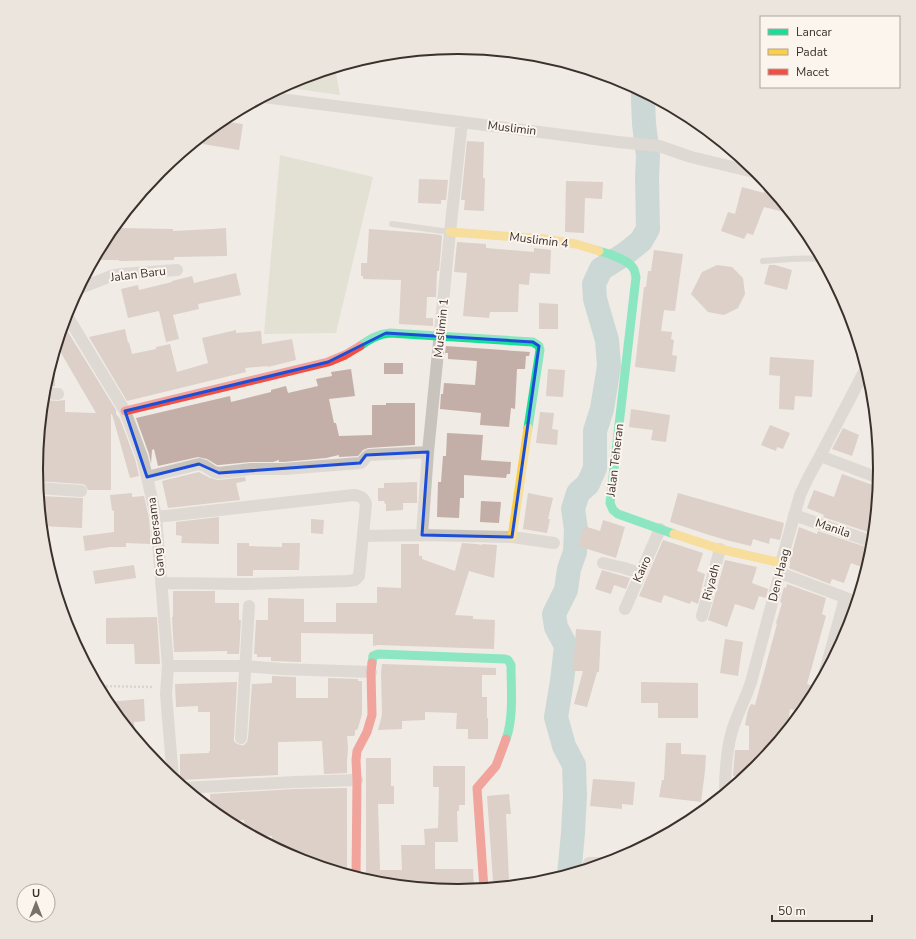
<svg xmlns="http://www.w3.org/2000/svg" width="916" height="939" font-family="'Nunito Sans',sans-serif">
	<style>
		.green { fill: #d1d6bf }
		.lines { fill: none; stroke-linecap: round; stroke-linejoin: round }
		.river { stroke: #a1c2c1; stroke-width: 24 }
		.building { fill: #c3afa7 }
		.path { stroke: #c2bbb6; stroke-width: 2.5; stroke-dasharray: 2 2; stroke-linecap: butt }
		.lane { stroke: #c9c3be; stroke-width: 6 }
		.street { stroke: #c9c3be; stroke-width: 12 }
		.fast { stroke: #16e098; stroke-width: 9 }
		.slow { stroke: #ffcf43; stroke-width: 9 }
		.jam { stroke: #f24e42; stroke-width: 9 }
		.marked { fill: none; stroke: #1d4ed8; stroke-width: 3; stroke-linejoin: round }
		.labels { text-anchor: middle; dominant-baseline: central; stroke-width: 4; stroke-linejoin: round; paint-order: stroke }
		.street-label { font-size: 12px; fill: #3b302b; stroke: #fbf5ee }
		.rim { fill: none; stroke: #3b302b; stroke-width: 2 }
	</style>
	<rect width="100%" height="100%" fill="#f0ebe5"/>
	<!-- green -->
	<path class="green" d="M335,68L340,95L283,87L297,80Z
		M280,155L373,177L336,333L264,334Z"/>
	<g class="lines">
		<!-- river -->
		<path class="river" d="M569,875L573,833L575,795L574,765L564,746L556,717L562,681L566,646L556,627L554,614L566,590L569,569L575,552L576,529L573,509L578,493L588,484L595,468V431L602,409L609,366L607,340L595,299L594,284L601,269L625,254L641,241L648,229L647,178L648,156L644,124L643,100V92"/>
	</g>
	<!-- building -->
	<path class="building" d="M221,121L243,124L239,150L203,144V142L196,141Z
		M467,141L484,142L483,178H485L484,211L464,210L465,200H461Z
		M419,179L448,180L446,200H441V204L418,203Z
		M566,181L603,182L602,199L585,198L584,233L565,232Z
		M742,187L764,193V191L775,194L792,214L764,207L753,235L747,233L744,239L721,231L728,212L735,214Z
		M118,228L173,229V231L212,229L226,228L227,256L174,257V260L119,261V260H101L100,248L107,235L112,230L118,229Z
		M369,229L422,233L441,235L442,237L439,271H437L436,297H427L426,318H433V326L399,324L401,280L363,279V276H361V263H367Z
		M457,242L486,244V248L534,252V248L551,250L550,274L530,273L529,285L519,284L518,312H490L489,318L463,316L467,273L454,272Z
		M654,250L683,254L675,311L664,310L661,331L672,332L671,339L674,340L672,355L677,356L675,372L635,367L644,287H646L648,271H651Z
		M717,265L732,267L743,278L745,294L738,308L724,315L708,312L691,294L702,272Z
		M769,265H775L792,270L787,290L764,284Z
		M236,273L241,295L198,304L199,309L173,315L179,339L166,342L159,311L128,318L121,289L138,285L139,290L172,282V281L192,276L194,283Z
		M539,303L558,304V329H539Z
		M63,324L116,410V414L120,419L135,459L139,476L130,478L112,414H111V490H88L85,485L82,484L37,481L36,469L43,400L57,401L65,400V412L96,413L57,346Z
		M125,329L128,343L129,342L132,354L156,349V347L170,344L177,372L208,363L202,338L236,330V333L261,331L262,344L292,339L296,360L268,367V366L245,368L246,372L127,401L89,337Z
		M446,346L530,352L529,356H526L525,369H517L515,409L511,408L509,427L480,425L481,413L440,409L441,394H443L444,383L475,385L477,361L448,359V353H445Z
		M770,357L814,360L812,397L795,396L794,410L779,409L780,376L769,375Z
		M384,363H403V374H384Z
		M351,369L355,396L329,399L334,423H336L339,436L372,435V405H386V403H415V445L368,448L363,450L358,456L339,457V455L326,458L284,462H279V460L273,462H250L219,465H217L207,459L198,457L158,466L154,449L152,450L151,464L149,454L136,418L230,396L231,402L271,392V390L286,386L288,393L318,386L316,379L332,376L331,372Z
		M548,369L565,370L563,397L546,396Z
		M49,371L55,372V386H45Z
		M631,409L670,415L666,442L651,440L653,430L629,427Z
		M540,412L554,413L552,429L558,430L557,445L536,443Z
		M770,425L790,433L783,449L777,447L776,451L761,445Z
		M843,428L859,435L852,456L832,449Z
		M447,433L483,435L481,460L511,462L510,474H507L506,478L464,475V498H460L459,518L437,517L438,482H441L443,456H446Z
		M199,472L210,478L218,480L245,477L246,481L236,483L240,500L168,508L162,481Z
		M842,474L878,487L874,534L823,517L824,515L807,508L814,490L834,497Z
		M417,482V503H403V510L386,511V504H385L384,501H378V488H384V483Z
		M132,493V497L144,496L149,518L151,544L126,543V547H110L85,551L83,536L114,532V510L112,511L110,495Z
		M528,493L553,498L548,519H550L547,533L523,529Z
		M678,493L784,523L780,540L770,538L769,544L753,539L751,546L730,541L709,535L670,522Z
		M39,496L83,498L82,528L42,526Z
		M481,501L501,502L499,523L480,522Z
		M219,517V544L181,543L182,536L176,535V522Z
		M311,519L324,520L323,534L311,533Z
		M603,520L625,527L616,558L578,546L584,526L600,531Z
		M799,527L817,534L818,531L872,549L867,569L851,563L844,583L832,579L830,584L791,569L789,568L790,565V560Z
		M663,540L703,553L697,571L705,574L698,604L691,601L690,604L664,595L661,603L639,596Z
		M237,543H249V546L282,547V543H300L299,570H253V576H237Z
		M462,543L476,544L482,545V544L497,545L494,578L469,571L455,615L473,616V619L495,620L494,649L378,645L373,646V634L301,633V662L271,661V657H257V654H254L256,620H268V598L304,599V622H336V603H377V587L401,588V544H419V556H422V559L455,571Z
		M725,560L757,567L752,583L768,589L766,598L759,596L754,610L735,604L727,627L708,620Z
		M134,565L136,578L95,584L93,571Z
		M602,570L630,578L626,589L614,585L611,594L595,589Z
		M787,584L826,598L822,614L826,616L807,684L813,686L810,697L806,696L801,712L790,709L787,731L756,768L746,776H733L735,750H749V726L745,725L748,710L751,704L755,705L777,624L776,623L782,603L780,602L784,587L786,588Z
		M173,591H215V603H239V620H241L239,654H227V651L174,652L172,617H173Z
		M157,617L160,664H135L134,644H106V618Z
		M576,629L601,631L599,672H597L587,707L574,704L583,671H573Z
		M725,639L743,642L738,676L720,673Z
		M382,664L496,668V675H482V697H487V718H488V739H468V729H456L457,713L425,712V720L402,721V729L378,730L382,715L381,672Z
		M272,676L296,677V698H328V678L358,679V681H362V714L358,728L357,730H355V734L354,736H347L348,749L347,760V773L324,774L322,741L278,742V775L180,780V754L209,753V751H210V712H198V706L176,707L175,684L237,682L234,738V741L237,744L241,745H244L247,742L248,738L252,684L272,683Z
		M641,682L698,683V718H658V703H641Z
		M144,699L145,721L134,722L135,738L106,702Z
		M666,743H681V754L706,755L705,771L701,802L659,797L662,780H664Z
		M366,758H391V786H394V804H378L380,870H402L401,845H425L424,829L438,828L439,787H433V766H465V805H459V811H457L458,842H435V869H473L474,889H437L375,883L366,880Z
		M593,779L635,782L633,805L622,804V809L590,806Z
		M347,788V875L296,859L273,847L272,836L254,837L245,832L244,820L225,821L211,810L210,794L295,789Z
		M509,794L511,814H506L509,881H493L487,796Z"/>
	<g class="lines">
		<!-- path -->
		<path class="path" d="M98,686L154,687"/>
		<!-- lane -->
		<path class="lane" d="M392,224L450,232
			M763,261C782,260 802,257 822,259"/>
		<!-- street -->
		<path class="street" d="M264,97L618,142L659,146L691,157L758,173
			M78,289L111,276L122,274L177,270
			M66,314L125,411L142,457L147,477L156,517L168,666L166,694L173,779
			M44,393L58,394
			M820,456L879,478
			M147,477L199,464L205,466L214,472L219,473L251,469H284L360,463C364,462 364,457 369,455L428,452
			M38,488L81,491
			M794,515L873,542
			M156,517L354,495C361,496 364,498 366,504L359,576L355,580L348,581L249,584L161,583
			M422,535L428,452L450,232L462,122
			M363,536L422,535L512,537L554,543
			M603,563L624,568L640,573
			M780,573L857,602
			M625,609L660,529
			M702,616L720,549
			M168,666H245L281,669L371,672
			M824,675L845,598
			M241,738L249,606
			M184,788L295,782L357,780
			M725,793C725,772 726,752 732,731C737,714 746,698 751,682L780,573L781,563L800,495L808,478L820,456L866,368
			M589,863H606"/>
		<!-- fast -->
		<path class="fast" d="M599,251C607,253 629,260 633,268C635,270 635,274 636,277L610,503L613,510L618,514L674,534
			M360,346C370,339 378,334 390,333L533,342L539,346L540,350L528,428
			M372,663L373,656L378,654L505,659L508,660L511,665C511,687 514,718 506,739"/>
		<!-- slow -->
		<path class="slow" d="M450,232L545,239L576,244L599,251
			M674,534L720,549L781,563
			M512,537L528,428"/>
		<!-- jam -->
		<path class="jam" d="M125,411L328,362L345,355L360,346
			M356,877L357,780L356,760L357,751L367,732L372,715L371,672L372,663
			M484,889L477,788L496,766L506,739"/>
	</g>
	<!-- marked area -->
	<path d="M0 0H916V939H0ZM386,333L533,342L539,346L512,537L422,535L428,452L366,455L360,463L219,473L199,464L147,477L125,411L328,362Z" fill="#f0ebe5" fill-opacity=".55" fill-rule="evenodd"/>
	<path class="marked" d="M386,333L533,342L539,346L512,537L422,535L428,452L366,455L360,463L219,473L199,464L147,477L125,411L328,362Z"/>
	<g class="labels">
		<!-- street labels -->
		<g class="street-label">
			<text transform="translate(512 128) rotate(7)">Muslimin</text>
			<text transform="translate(539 240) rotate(7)">Muslimin 4</text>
			<text transform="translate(138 274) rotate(-7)">Jalan Baru</text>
			<text transform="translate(441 328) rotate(-84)">Muslimin 1</text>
			<text transform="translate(615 460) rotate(-83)">Jalan Teheran</text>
			<text transform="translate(833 528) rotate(19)">Manila</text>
			<text transform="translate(156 537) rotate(-97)">Gang Bersama</text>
			<text transform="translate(642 569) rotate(-66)">Kairo</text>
			<text transform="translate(779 575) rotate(-76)">Den Haag</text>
			<text transform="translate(711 582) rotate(-75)">Riyadh</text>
		</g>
	</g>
	<!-- crop -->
	<path d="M0 0H916V939H0ZM43 469a415 415 0 1 1 830 0a415 415 0 1 1-830 0Z" fill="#ece5de" fill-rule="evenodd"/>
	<path class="rim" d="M43 469a415 415 0 1 1 830 0a415 415 0 1 1-830 0Z"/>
	<!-- legend -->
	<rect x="760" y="16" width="140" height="72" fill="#fbf5ee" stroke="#aea6a0"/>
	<rect x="768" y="29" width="20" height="6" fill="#16e098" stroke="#aea6a0"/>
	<text x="796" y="36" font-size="12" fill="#3b302b">Lancar</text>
	<rect x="768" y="49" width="20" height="6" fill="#ffcf43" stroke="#aea6a0"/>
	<text x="796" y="56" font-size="12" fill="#3b302b">Padat</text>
	<rect x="768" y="69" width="20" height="6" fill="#f24e42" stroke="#aea6a0"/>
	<text x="796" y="76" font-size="12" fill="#3b302b">Macet</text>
	<!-- north arrow -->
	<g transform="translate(36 903)"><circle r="19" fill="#fbf5ee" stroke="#aea6a0"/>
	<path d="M0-3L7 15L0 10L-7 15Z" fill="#7a716c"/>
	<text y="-6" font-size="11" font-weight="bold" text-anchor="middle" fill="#3b302b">U</text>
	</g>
	<!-- scale -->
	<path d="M772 915v6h100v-6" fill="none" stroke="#3b302b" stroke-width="2"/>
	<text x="778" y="915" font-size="12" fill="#3b302b" stroke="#fbf5ee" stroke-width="3" paint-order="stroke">50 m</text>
</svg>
